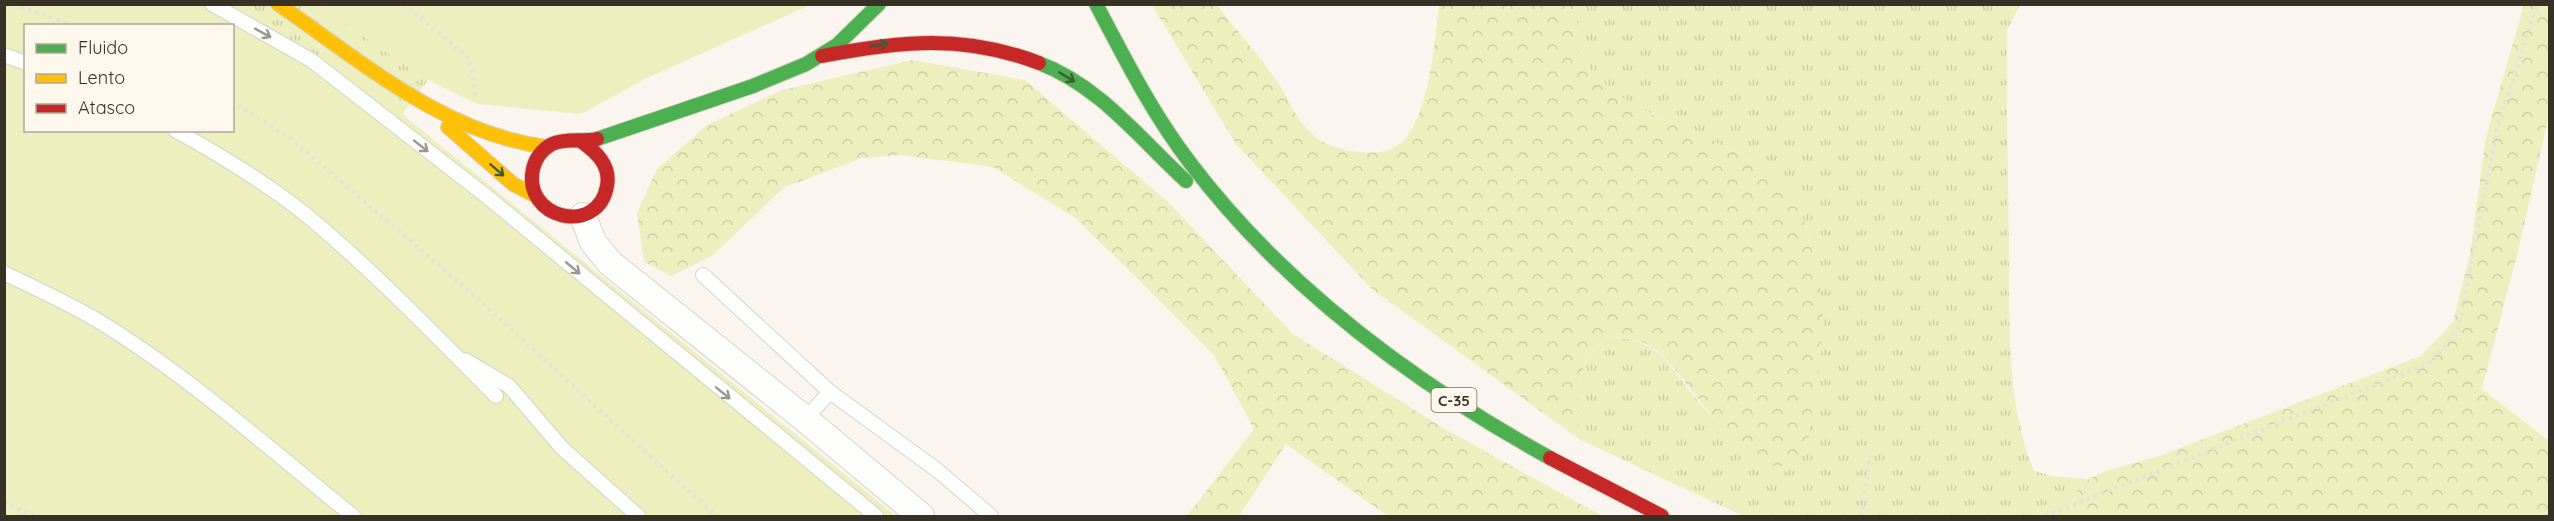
<svg xmlns="http://www.w3.org/2000/svg" width="2554" height="521" font-family="Quicksand,sans-serif">
	<style>
		.grass { fill: url(#grass-tufts) }
		.forest { fill: url(#forest-crowns) }
		.park { fill: #edefbe; fill-rule: evenodd }
		.lines { fill: none; stroke-linecap: round; stroke-linejoin: round }
		.lane-casing { stroke: #d7d2c9; stroke-width: 16 }
		.street-casing { stroke: #d7d2c9; stroke-width: 28 }
		.fast-casing { stroke: #d7d2c9; stroke-width: 16 }
		.slow-casing { stroke: #d7d2c9; stroke-width: 16 }
		.jam-casing { stroke: #d7d2c9; stroke-width: 16 }
		.path { stroke: #e3e2df; stroke-width: 4; stroke-dasharray: 3 4.5; stroke-linecap: butt }
		.lane { stroke: #fefefd; stroke-width: 14 }
		.street { stroke: #fefefd; stroke-width: 26 }
		.fast { stroke: #4caf50; stroke-width: 14 }
		.slow { stroke: #ffc107; stroke-width: 14 }
		.jam { stroke: #c62828; stroke-width: 14 }
		.oneway { stroke: #9b9892 }
		.oneway2 { stroke: #3f5d35 }
		.labels { text-anchor: middle; dominant-baseline: central; stroke-width: 6; stroke-linejoin: round; paint-order: stroke }
		.shield { fill: #fef7eb; stroke: #736c61; stroke-width: 1.5 }
		.shield-label { font-size: 15px; font-weight: bold; fill: #383126 }
	</style>
	<defs>
		<pattern id="grass-tufts" width="24" height="20" patternUnits="userSpaceOnUse" patternTransform="scale(1.5)"><rect width="24" height="20" fill="#edefbe"/><path d="M3 7l-1-3M5 7V3M7 7l1-3M15 17l-1-3M17 17v-4M19 17l1-3" fill="none" stroke="#cccda3"/></pattern>
		<pattern id="forest-crowns" width="20" height="18" patternUnits="userSpaceOnUse" patternTransform="scale(1.5)"><rect width="20" height="18" fill="#edefbe"/><path d="M2 6a3 3 0 1 1 6 0M12 15a3 3 0 1 1 6 0" fill="none" stroke="#cccda3"/></pattern>
	</defs>
	<rect width="100%" height="100%" fill="#faf6ef"/>
	<!-- grass -->
	<path class="grass" d="M236,5H317L428,80L402,114L345,72Z
		M1578,5H2020L2007,30C2006,102 2008,173 2009,245C2010,320 2005,401 2034,471L2052,476L2089,479C2078,489 2068,501 2072,516H1743L1579,439C1578,398 1572,364 1608,336C1660,342 1662,356 1693,395C1705,411 1721,424 1735,440L1813,251C1807,233 1804,211 1792,196C1776,176 1753,160 1730,149C1694,132 1586,94 1577,50C1574,36 1578,19 1578,5Z"/>
	<!-- forest -->
	<path class="forest" d="M1152,5H1217C1236,30 1258,54 1276,80C1287,95 1293,113 1305,127C1318,143 1337,149 1357,152C1370,153 1385,154 1397,146C1429,125 1435,40 1439,5H1578L1577,51C1604,93 1648,115 1694,133C1730,148 1768,165 1792,196C1801,207 1804,221 1808,234C1816,263 1823,293 1823,324C1822,362 1813,403 1808,441C1803,451 1796,464 1783,466C1742,473 1686,374 1656,350C1643,339 1625,338 1608,336C1572,363 1578,398 1579,439L1372,289L1236,144Z
		M2524,5H2549V115L2518,251L2482,389L2549,441V516H2072L2071,510L2076,492L2089,479L2106,471L2159,456L2421,356L2453,322L2470,254L2486,137Z
		M912,60L1025,80L1169,203L1293,334L1445,429L1602,516H1388L1286,444L1239,516H1187L1254,429L1214,355L1140,281L1075,218L993,167L901,155L862,158L783,188L713,255L672,276L644,262L637,213L657,169L707,125L782,90Z"/>
	<!-- park -->
	<path class="park" d="M4,5H236L345,72L402,114L896,516H5ZM26,26H232V130H26Z
		M317,5H810L647,78L581,114L477,104L428,80Z"/>
	<g class="lines">
		<!-- lane casing -->
		<g class="lane-casing">
			<path id="lane" d="M212,4L311,60L485,195L876,516
				M4,55L26,63
				M175,130C220,155 265,182 305,214C373,270 434,334 496,396
				M4,273C35,288 66,302 95,319C184,372 272,451 353,516
				M703,275L830,392L937,470L991,516
				M465,360L509,386L562,448L638,516
				M805,419L830,392"/>
		</g>
		<!-- street casing -->
		<g class="street-casing">
			<path id="street" d="M583,216L593,242L610,263L805,419L921,516"/>
		</g>
		<!-- fast casing -->
		<g class="fast-casing">
			<path id="fast" d="M1096,4C1125,59 1153,115 1191,164C1286,289 1414,383 1550,458
				M1039,63C1100,86 1140,139 1186,181
				M597,139L753,86L806,64L837,45L879,4"/>
		</g>
		<!-- slow casing -->
		<g class="slow-casing">
			<path id="slow" d="M278,4C361,61 444,134 547,147
				M448,127L513,184L534,195"/>
		</g>
		<!-- jam casing -->
		<g class="jam-casing">
			<path id="jam" d="M822,56C900,41 964,34 1039,63
				M581,141C596,152 611,165 607,186C598,237 522,219 533,169C535,159 542,149 552,144C565,138 583,142 597,139
				M1550,458L1662,516"/>
		</g>
		<!-- path -->
		<path class="path" d="M14,4L72,26
			M403,4L469,58L476,98
			M232,102L290,138L468,290L716,516
			M4,502L34,516
			M1861,516L1870,456
			M2045,516L2432,362L2459,327L2497,129L2537,4"/>
		<!-- lane -->
		<use href="#lane" class="lane"/>
		<!-- street -->
		<use href="#street" class="street"/>
		<!-- fast -->
		<use href="#fast" class="fast"/>
		<!-- slow -->
		<use href="#slow" class="slow"/>
		<!-- jam -->
		<use href="#jam" class="jam"/>
	</g>
	<!-- one-way arrows -->
	<defs><path id="oneway-shaft" d="M-6 0H5M1.5-3L5.5 0L1.5 3" fill="none" stroke-width="1.6" stroke-linecap="round" stroke-linejoin="round" transform="scale(1.5)"/></defs>
	<g class="oneway">
		<use href="#oneway-shaft" transform="translate(263 33) rotate(29)"/>
		<use href="#oneway-shaft" transform="translate(421 146) rotate(38)"/>
		<use href="#oneway-shaft" transform="translate(573 268) rotate(40)"/>
		<use href="#oneway-shaft" transform="translate(723 393) rotate(39)"/>
	</g>
	<g class="oneway2">
		<use href="#oneway-shaft" transform="translate(879 45) rotate(-8)"/>
		<use href="#oneway-shaft" transform="translate(1067 77) rotate(31)"/>
		<use href="#oneway-shaft" transform="translate(497 170) rotate(41)"/>
	</g>
	<g class="labels">
		<!-- shield labels -->
		<rect class="shield" x="1431.5" y="388" width="45" height="24" rx="4.5"/>
		<g class="shield-label">
			<text x="1454" y="400">C-35</text>
		</g>
	</g>
	<!-- border -->
	<rect width="2554" height="521" fill="none" stroke="#383126" stroke-width="12"/>
	<!-- legend -->
	<rect x="24" y="24" width="210" height="108" fill="#fef7eb" stroke="#afa89c" stroke-width="1.5"/>
	<rect x="36" y="44" width="30" height="9" fill="#4caf50" stroke="#afa89c" stroke-width="1.5"/>
	<text x="78" y="54" font-size="18" fill="#383126">Fluido</text>
	<rect x="36" y="74" width="30" height="9" fill="#ffc107" stroke="#afa89c" stroke-width="1.5"/>
	<text x="78" y="84" font-size="18" fill="#383126">Lento</text>
	<rect x="36" y="104" width="30" height="9" fill="#c62828" stroke="#afa89c" stroke-width="1.5"/>
	<text x="78" y="114" font-size="18" fill="#383126">Atasco</text>
</svg>
